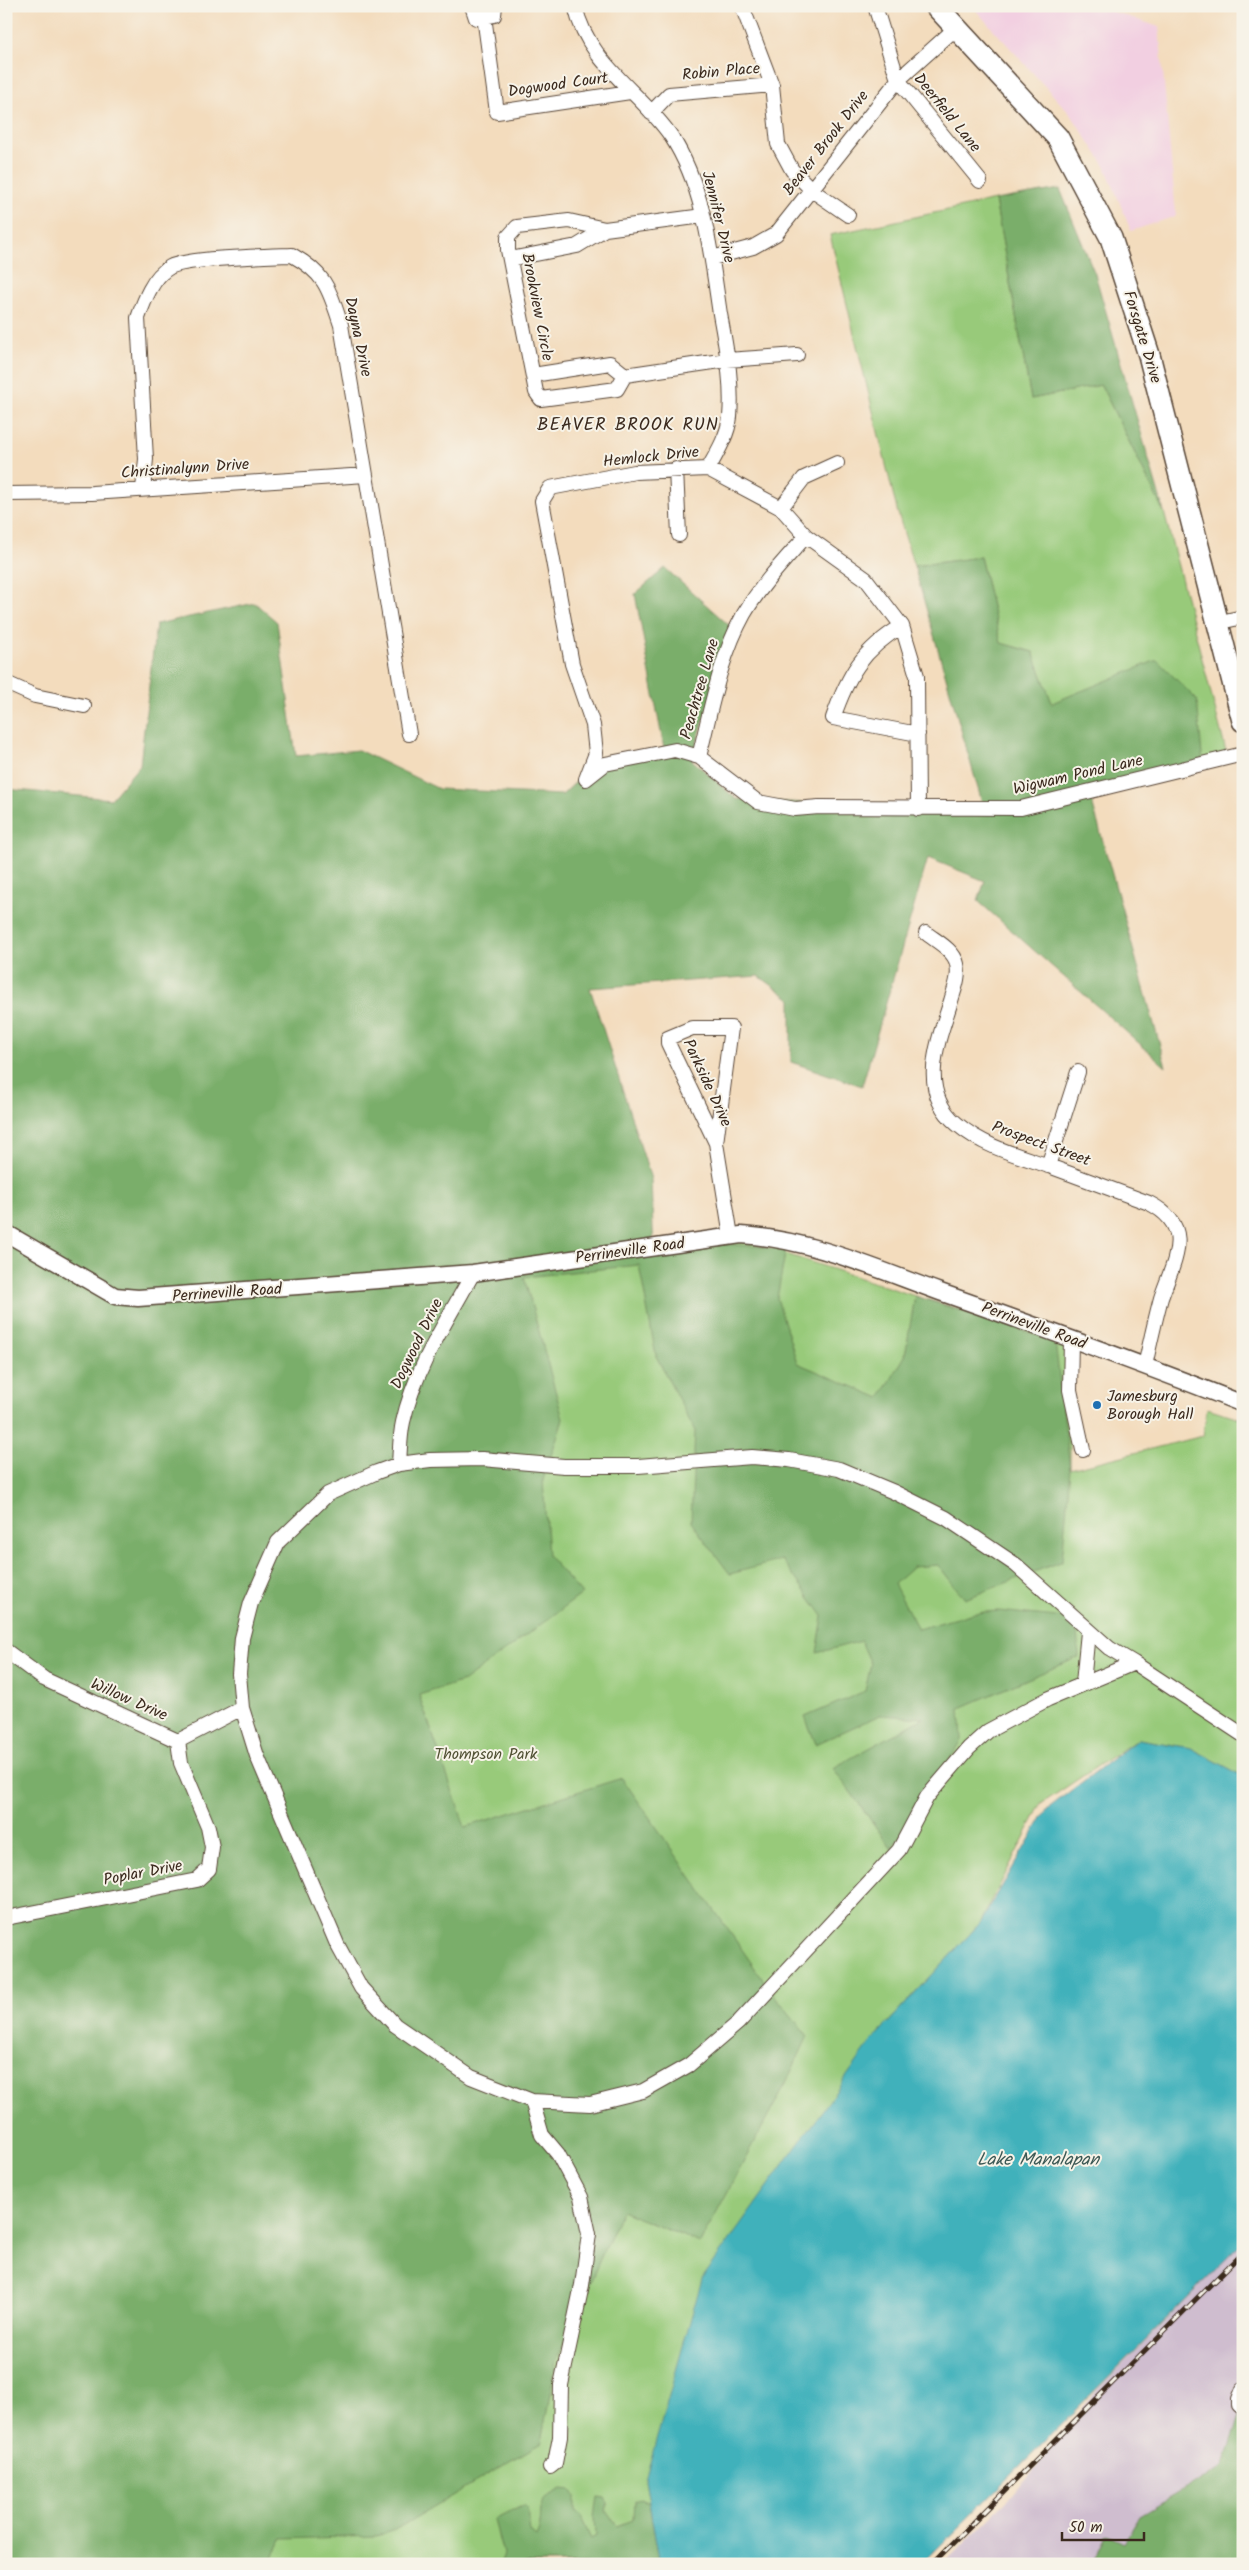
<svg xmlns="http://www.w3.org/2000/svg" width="1249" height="2570" font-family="Kalam,sans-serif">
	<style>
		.built { fill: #f2cfe1 }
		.industrial { fill: #cfbdcf }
		.green { fill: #98ca7a; stroke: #6a7a4c }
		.forest { fill: #7aae6a; stroke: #5a6c44 }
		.water { fill: #41b1bb; stroke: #3e6e6c }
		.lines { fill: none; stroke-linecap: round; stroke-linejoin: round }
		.minor-casing { stroke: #574536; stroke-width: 16 }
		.tertiary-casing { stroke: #574536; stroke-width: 19 }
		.primary-casing { stroke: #574536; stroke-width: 24 }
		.minor { stroke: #fff; stroke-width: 14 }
		.tertiary { stroke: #fff; stroke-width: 16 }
		.primary { stroke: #fff; stroke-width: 21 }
		.rail-casing { stroke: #3b2a1e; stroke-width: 5 }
		.rail { stroke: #f7f3e8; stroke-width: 3; stroke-dasharray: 9; stroke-linecap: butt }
		.poi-dot { fill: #1f6fb2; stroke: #f7f3e8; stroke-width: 2 }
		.labels { text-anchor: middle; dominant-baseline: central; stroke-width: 4; stroke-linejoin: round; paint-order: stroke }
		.street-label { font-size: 16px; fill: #3b2a1e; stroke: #f7f3e8 }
		.poi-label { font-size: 16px; fill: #3b2a1e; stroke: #f7f3e8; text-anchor: start }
		.park-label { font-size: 16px; fill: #525235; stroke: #f7f3e8 }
		.neighbourhood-label { font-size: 18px; letter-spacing: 1px; fill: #3b2a1e; stroke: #f7f3e8 }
		.water-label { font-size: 18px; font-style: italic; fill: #3d5955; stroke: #f7f3e8 }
	</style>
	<rect width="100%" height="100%" fill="#f7f3e8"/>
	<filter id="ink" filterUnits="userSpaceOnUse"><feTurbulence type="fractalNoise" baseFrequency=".02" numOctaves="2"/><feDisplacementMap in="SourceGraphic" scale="10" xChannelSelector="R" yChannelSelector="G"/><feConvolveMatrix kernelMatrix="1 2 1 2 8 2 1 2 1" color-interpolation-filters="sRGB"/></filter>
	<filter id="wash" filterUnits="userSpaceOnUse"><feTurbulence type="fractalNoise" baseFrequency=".0096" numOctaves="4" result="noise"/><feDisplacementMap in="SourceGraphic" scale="20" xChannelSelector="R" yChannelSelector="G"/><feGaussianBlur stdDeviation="1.12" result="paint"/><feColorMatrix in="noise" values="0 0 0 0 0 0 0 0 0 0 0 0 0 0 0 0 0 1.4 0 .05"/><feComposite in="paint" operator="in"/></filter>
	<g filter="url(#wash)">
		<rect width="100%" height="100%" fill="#f3dcbd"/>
		<!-- built -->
		<path class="built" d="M972,6H1097L1159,27L1176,216L1131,231L1105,166L1072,116Z"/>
		<!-- industrial -->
		<path class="industrial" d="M1243,2242V2406L1224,2466L1140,2516L1124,2542L1107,2534L1092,2564H943L1005,2504L1098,2389Z"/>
		<!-- green -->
		<path class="green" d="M995,200L1031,399L1101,385L1164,512L1228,759L1203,766L1052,704L1033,652L1001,644L980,557L914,566L897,510L830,235Z
			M731,1236L915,1296L1071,1340L1070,1469L1203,1436L1207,1408L1243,1419V1776L1191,1748L1138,1739L1041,1804L981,1922L874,2038L645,2480L660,2564H6L115,1296Z"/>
		<!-- forest -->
		<path class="forest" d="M1060,189L1095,274L1164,512L1101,385L1031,399L995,200Z
			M980,557L1001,643L1033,652L1052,703L1157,660L1197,700L1203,766L1090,795L1166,1067L978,901L985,881L928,858L862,1086L791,1062V999L759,976L590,988L651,1179L654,1253L726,1244L786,1249L777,1298L797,1363L880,1398L905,1356L915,1296L1055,1341L1070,1469L1062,1561L965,1599L938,1565L913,1567L894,1584L918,1629L974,1613L998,1611L1076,1619L1079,1657L960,1708L962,1740L910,1824L891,1848L833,1768L924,1718L880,1715L816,1744L805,1717L865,1691L871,1664L861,1641L817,1653L823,1616L782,1560L730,1574L691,1522L695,1431L656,1356L639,1265L524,1277L563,1419L543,1480L548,1556L582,1594L464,1681L419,1695L465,1827L622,1778L771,1991L808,2036L784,2087L700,2243L621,2211L556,2361L541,2443L393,2531L377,2536L281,2539L270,2564H6V789L111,799L140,765L156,624L255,603L277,622L296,756L358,750L439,789L562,795L592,767L665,754L635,594L665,568L731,627L692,760L736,799L985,813L914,566Z
			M1243,2406V2564H1092L1107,2534L1124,2542L1140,2516L1224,2466Z
			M561,2489L571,2490L575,2496V2511C584,2519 585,2528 591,2539L596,2536L595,2516L598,2497L605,2498L608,2503L606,2510L617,2526L633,2520L634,2501L640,2499L649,2503L660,2564H499L503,2554L494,2520L524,2505L527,2508L530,2532L536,2537C544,2520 538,2514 543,2499Z"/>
		<!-- water -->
		<path class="water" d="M1138,1739L1191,1748L1243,1776V2242L922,2564H660L645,2480L702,2279L874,2038L981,1922L1047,1809Z"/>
	</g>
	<g filter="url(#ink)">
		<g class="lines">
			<!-- minor casing -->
			<g class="minor-casing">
				<path id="minor" d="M472,6L476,18L494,15L495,6
					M575,6C588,64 640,91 671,136C705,188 711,255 720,314C726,348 733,382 730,417C728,435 717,453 708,469
					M742,6L772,85L778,144L792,170L813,191L848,215
					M875,6L898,80L980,181
					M484,16L497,112L630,92
					M651,113L669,94L772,85
					M703,216L605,229L569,221L517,227L508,237V250L536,392L541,399L617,389L625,375L727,360L797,355
					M712,258L753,247L776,234L898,80L956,28
					M510,259L577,246L605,229
					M533,375L610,363L625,375
					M676,469L679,535
					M143,489L146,459L138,318C144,301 153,276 170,267C187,258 268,256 292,255C326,274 329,289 341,325L409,734
					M6,494L92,493L366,475
					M781,508L804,478L837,463
					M1216,623L1243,617
					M902,626C862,650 848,675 833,718L918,734
					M6,683L35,696L84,706
					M699,757C711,709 720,657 744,614C761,585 784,561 806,536
					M586,779L596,753L593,725L572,664L542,501L550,488L635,472L708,469L781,508L806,536L866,579L902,626L917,676L918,809
					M586,779L605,764L675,750L699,757L758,802L795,809L819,807L1021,808L1243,754
					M926,933C936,941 954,950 957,964C960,977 954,990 951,1001C938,1042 917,1091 957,1124C984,1147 1017,1155 1049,1166C1082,1178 1116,1191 1149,1203C1196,1227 1174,1260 1161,1298C1155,1320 1150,1343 1145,1366
					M716,1143L668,1043V1038L692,1028H731L716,1143L731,1236
					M1048,1166L1078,1072
					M1071,1340L1070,1390L1083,1450
					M399,1464C400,1450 400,1435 403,1422C415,1368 447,1321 473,1273
					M6,1651L44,1679L178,1741L242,1708
					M1134,1663L1048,1699L988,1731L969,1748L927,1797L899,1850L738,2023L689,2065L643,2091L590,2104L532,2101L471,2077L395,2025L361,1988L337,1944L257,1756L242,1708L239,1674L242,1638L251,1603L278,1542L328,1494L377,1472L399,1464L430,1460L482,1459L564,1466H638L752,1457L789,1460L839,1469L894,1492L946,1518L1016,1565L1109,1648L1134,1663L1243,1735
					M1083,1683L1088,1632
					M6,1918L197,1880L209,1869L212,1847L208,1827L181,1763L178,1741
					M532,2101L542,2135L558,2154L581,2197L589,2234L582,2285L561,2385L560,2437L555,2463L550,2467
					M1243,2389L1239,2399V2406L1243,2409"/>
			</g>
			<!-- tertiary casing -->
			<g class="tertiary-casing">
				<path id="tertiary" d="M6,1233L115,1296L138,1298L473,1273L741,1235C810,1239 876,1269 940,1292C1042,1328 1143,1364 1243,1404"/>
			</g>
			<!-- primary casing -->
			<g class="primary-casing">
				<path id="primary" d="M936,6L1058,138L1111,238L1149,355L1243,721"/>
			</g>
			<!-- minor -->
			<use href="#minor" class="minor"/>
			<!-- tertiary -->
			<use href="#tertiary" class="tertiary"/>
			<!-- primary -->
			<use href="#primary" class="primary"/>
			<!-- rail casing -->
			<g class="rail-casing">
				<path id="rail" d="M932,2564L1243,2252"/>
			</g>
			<!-- rail -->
			<use href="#rail" class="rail"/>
		</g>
	</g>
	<!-- markers -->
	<circle class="poi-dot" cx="1097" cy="1405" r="5"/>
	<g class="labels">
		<!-- street labels -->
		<g class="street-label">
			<text transform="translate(721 72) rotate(-5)">Robin Place</text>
			<text transform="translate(558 85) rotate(-8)">Dogwood Court</text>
			<text transform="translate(947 113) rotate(51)">Deerfield Lane</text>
			<text transform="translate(826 143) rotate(-52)">Beaver Brook Drive</text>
			<text transform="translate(718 217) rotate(76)">Jennifer Drive</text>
			<text transform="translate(537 307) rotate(79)">Brookview Circle</text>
			<text transform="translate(358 337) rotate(78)">Dayna Drive</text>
			<text transform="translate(1142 337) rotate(73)">Forsgate Drive</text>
			<text transform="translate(651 457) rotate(-6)">Hemlock Drive</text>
			<text transform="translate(185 469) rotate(-4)">Christinalynn Drive</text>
			<text transform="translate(700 689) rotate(-74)">Peachtree Lane</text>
			<text transform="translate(1078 775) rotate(-13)">Wigwam Pond Lane</text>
			<text transform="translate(707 1083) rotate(65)">Parkside Drive</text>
			<text transform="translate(1041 1144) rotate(20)">Prospect Street</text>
			<text transform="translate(630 1251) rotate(-8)">Perrineville Road</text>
			<text transform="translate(227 1293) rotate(-4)">Perrineville Road</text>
			<text transform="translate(1034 1326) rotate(20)">Perrineville Road</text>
			<text transform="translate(417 1344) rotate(-64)">Dogwood Drive</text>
			<text transform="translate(129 1700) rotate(24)">Willow Drive</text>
			<text transform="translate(143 1873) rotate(-11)">Poplar Drive</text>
		</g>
		<!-- poi labels -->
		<g class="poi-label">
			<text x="1107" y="1396">Jamesburg<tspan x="1107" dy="18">Borough Hall</tspan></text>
		</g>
		<!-- park labels -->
		<g class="park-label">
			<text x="486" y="1754">Thompson Park</text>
		</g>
		<!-- neighbourhood labels -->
		<g class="neighbourhood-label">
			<text x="628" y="425">BEAVER BROOK RUN</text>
		</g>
		<!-- water labels -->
		<g class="water-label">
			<text x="1038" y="2160">Lake Manalapan</text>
		</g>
	</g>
	<!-- margin -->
	<rect width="1249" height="2570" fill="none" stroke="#f7f3e8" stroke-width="25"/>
	<!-- scale -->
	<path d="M1062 2532v8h82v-8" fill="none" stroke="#3b2a1e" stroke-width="2.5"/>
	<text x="1069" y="2532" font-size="15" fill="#3b2a1e" stroke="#f7f3e8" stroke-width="4" paint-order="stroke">50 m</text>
</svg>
